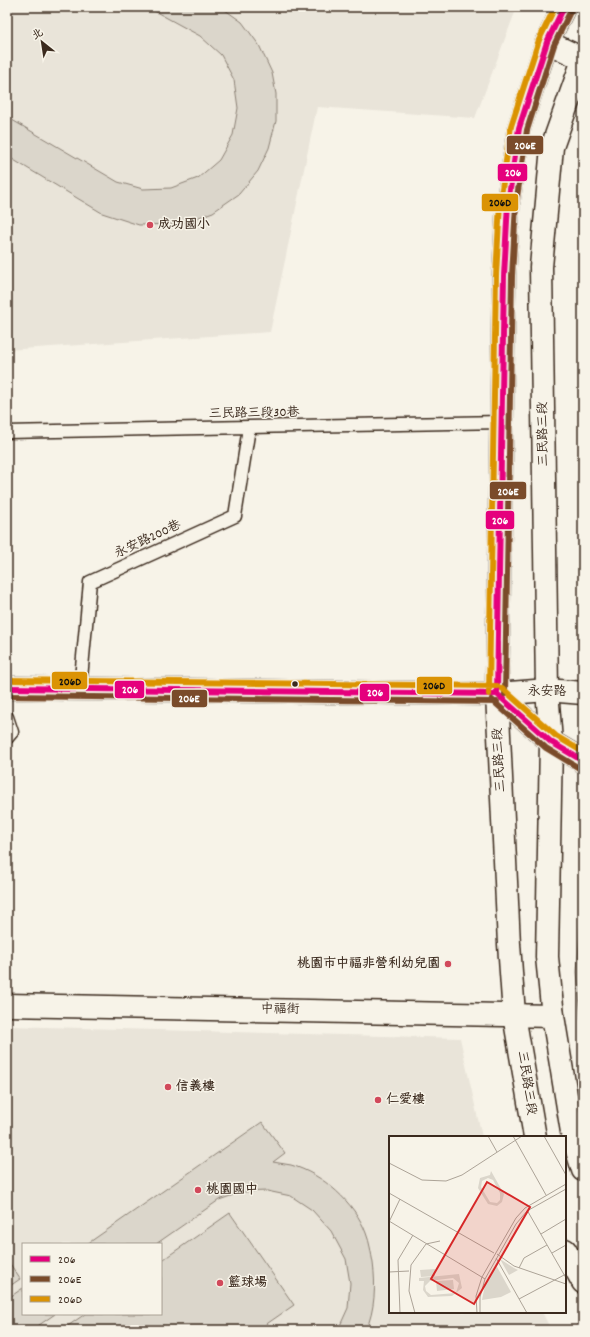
<svg xmlns="http://www.w3.org/2000/svg" width="590" height="1337" font-family="Dekko,'LXGW WenKai TC',sans-serif">
	<style>
		.built { fill: #e9e4d9; fill-rule: evenodd }
		.green { fill: #dbd6cb; stroke: #8b8074 }
		.lines { fill: none; stroke-linecap: round; stroke-linejoin: round }
		.service-casing { stroke: #3b2a1e; stroke-width: 15 }
		.minor-casing { stroke: #3b2a1e; stroke-width: 25 }
		.secondary-casing { stroke: #3b2a1e; stroke-width: 25 }
		.primary-casing { stroke: #3b2a1e; stroke-width: 25 }
		.service { stroke: #f7f3e8; stroke-width: 12 }
		.minor { stroke: #f7f3e8; stroke-width: 22 }
		.secondary { stroke: #f7f3e8; stroke-width: 22 }
		.primary { stroke: #f7f3e8; stroke-width: 22 }
		.bus-1-casing { stroke: #f7f3e8; stroke-width: 9 }
		.bus-2-casing { stroke: #f7f3e8; stroke-width: 9 }
		.bus-3-casing { stroke: #f7f3e8; stroke-width: 9 }
		.bus-1 { stroke: #e5007d; stroke-width: 6 }
		.bus-2 { stroke: #7a4b2a; stroke-width: 6 }
		.bus-3 { stroke: #db9304; stroke-width: 6 }
		.poi-dot { fill: #d1495b; stroke: #f7f3e8; stroke-width: 1.5 }
		.bus-dot { fill: #3b2a1e; stroke: #f7f3e8; stroke-width: 1.5 }
		.labels { text-anchor: middle; dominant-baseline: central; stroke-width: 3; stroke-linejoin: round; paint-order: stroke }
		.poi-label { font-size: 13px; font-weight: bold; fill: #3b2a1e; stroke: #f7f3e8; text-anchor: start }
		.street-label { font-size: 13px; fill: #3b2a1e; stroke: #f7f3e8 }
		.inset-road { fill: none; stroke: #aca397; stroke-width: 1 }
		.view { fill: #d62828; fill-opacity: 0.15; stroke: #d62828; stroke-width: 2 }
		.inset-edge { fill: none; stroke: #3b2a1e; stroke-width: 2 }
		.line-badge { stroke: #f7f3e8; stroke-width: 1.5 }
		.badge-label { font-size: 11px; text-anchor: middle; font-weight: bold; fill: #fff }
		.pale-badge-label { font-size: 11px; text-anchor: middle; font-weight: bold; fill: #111 }
	</style>
	<rect width="100%" height="100%" fill="#f7f3e8"/>
	<filter id="ink" filterUnits="userSpaceOnUse"><feTurbulence type="fractalNoise" baseFrequency=".025" numOctaves="2"/><feDisplacementMap in="SourceGraphic" scale="8" xChannelSelector="R" yChannelSelector="G"/><feConvolveMatrix kernelMatrix="1 2 1 2 8 2 1 2 1" color-interpolation-filters="sRGB"/></filter>
	<g filter="url(#ink)">
		<!-- built -->
		<path class="built" d="M7,7H517L475,118L317,107L270,332L7,350Z
			M7,1026L460,1038L482,1137H390V1312H542L551,1330H7ZM23,1244H161V1314H23Z"/>
		<!-- green -->
		<path class="green" d="M147,7H221L242,22L259,45L272,73L276,94V121L269,148L258,171L239,194L213,212L180,224L139,225L102,213L7,156V117L118,182L143,189L171,188L198,178L219,160L233,135L238,108L234,80L221,55L200,36Z
			M583,891V1038L577,972Z
			M262,1122L285,1153L273,1162C279,1163 285,1164 291,1165C323,1174 355,1203 366,1233C370,1243 371,1253 373,1263C376,1285 375,1310 366,1330H338L348,1308L350,1283L346,1259L331,1231L312,1210L291,1196L267,1191L242,1192L219,1200L156,1244H87Z
			M230,1213L294,1305L258,1330H62L85,1314H161V1261Z
			M7,1259L20,1279L7,1288Z
			M23,1288V1314H55L32,1330H7V1299Z"/>
		<g class="lines">
			<!-- service casing -->
			<g class="service-casing">
				<path id="service" d="M7,432L502,422
					M80,689L90,582L235,516L249,428
					M7,717L12,732L7,738"/>
			</g>
			<!-- minor casing -->
			<g class="minor-casing">
				<path id="minor" d="M547,42L583,59
					M497,694L547,690L583,693
					M7,1005L553,1016"/>
			</g>
			<!-- secondary casing -->
			<g class="secondary-casing">
				<path id="secondary" d="M7,688L497,694L551,742L583,761"/>
			</g>
			<!-- primary casing -->
			<g class="primary-casing">
				<path id="primary" d="M583,60L552,147L541,267L547,690L551,742L547,957L553,1016L573,1138L583,1170
					M535,1137L514,1015L509,944L497,694L504,276L508,203L519,128L547,42L564,7
					M565,1250L583,1282"/>
			</g>
			<!-- service -->
			<use href="#service" class="service"/>
			<!-- minor -->
			<use href="#minor" class="minor"/>
			<!-- secondary -->
			<use href="#secondary" class="secondary"/>
			<!-- primary -->
			<use href="#primary" class="primary"/>
			<!-- bus-1 casing -->
			<g class="bus-1-casing">
				<path id="bus-1" d="M7,688L497,694
					M497,694L504,276L508,203L519,128L547,42L564,7
					M497,694L551,742L583,761"/>
			</g>
			<!-- bus-2 casing -->
			<g class="bus-2-casing">
				<path id="bus-2" d="M505,694L512,276L516,204L527,130L554,45L571,10
					M7,696L497,702
					M492,700L546,748L579,768"/>
			</g>
			<!-- bus-3 casing -->
			<g class="bus-3-casing">
				<path id="bus-3" d="M7,680L497,686
					M502,688L556,736L583,752
					M489,694L496,276L500,203L511,126L539,40L555,7"/>
			</g>
			<!-- bus-1 -->
			<use href="#bus-1" class="bus-1"/>
			<!-- bus-2 -->
			<use href="#bus-2" class="bus-2"/>
			<!-- bus-3 -->
			<use href="#bus-3" class="bus-3"/>
		</g>
	</g>
	<!-- markers -->
	<g class="poi-dot">
		<circle cx="150" cy="225" r="4"/>
		<circle cx="448" cy="964" r="4"/>
		<circle cx="168" cy="1087" r="4"/>
		<circle cx="378" cy="1100" r="4"/>
		<circle cx="198" cy="1190" r="4"/>
		<circle cx="220" cy="1283" r="4"/>
	</g>
	<circle class="bus-dot" cx="295" cy="684" r="3.5"/>
	<g class="labels">
		<!-- poi labels -->
		<g class="poi-label">
			<text x="158" y="225">成功國小</text>
			<text x="440" y="964" text-anchor="end">桃園市中福非營利幼兒園</text>
			<text x="176" y="1087">信義樓</text>
			<text x="386" y="1100">仁愛樓</text>
			<text x="206" y="1190">桃園國中</text>
			<text x="228" y="1283">籃球場</text>
		</g>
		<!-- street labels -->
		<g class="street-label">
			<text transform="translate(254 414) rotate(-1)">三民路三段30巷</text>
			<text transform="translate(544 434) rotate(-91)">三民路三段</text>
			<text transform="translate(148 540) rotate(-25)">永安路200巷</text>
			<text x="547" y="692">永安路</text>
			<text transform="translate(500 760) rotate(-93)">三民路三段</text>
			<text transform="translate(280 1010) rotate(1)">中福街</text>
			<text transform="translate(526 1083) rotate(81)">三民路三段</text>
		</g>
	</g>
	<!-- overview -->
	<g transform="translate(389 1136)">
		<rect width="177" height="177" fill="#f7f3e8"/>
		<path d="M102,35L115,58L113,66L108,70L99,68L89,52L91,42L101,39ZM99,42L104,44L111,57V64L108,67L101,66L92,51L93,45ZM111,123L125,132L129,134L120,139ZM107,129L122,156L112,161L93,164L96,149ZM46,133V140L32,141L31,134ZM70,138L73,152L63,160L39,161L34,154L35,145H30V142ZM64,142L70,147L67,157L42,159L37,155L36,150L41,145ZM64,144L65,153L48,155L47,145Z" fill="#dbd6cb" fill-rule="evenodd"/>
		<path class="inset-road" d="M99,0L108,16M124,0L157,59M155,0L177,39M0,27L33,44L57,45L73,39L133,0M0,57L105,117M138,74L177,142M0,85L96,143M0,86L11,63M152,98L177,83M163,117L177,109M108,118L125,130L177,148M107,122L138,177M130,132L135,122L158,109M0,136L20,135M130,163L177,138M11,177L9,124L24,99M26,177L20,155L22,129L37,108L51,105M88,177L87,160L93,141L127,82L136,72L177,48M91,177V161L96,143L127,88L138,75L177,53"/>
		<path class="view" d="M98,46L141,71L85,168L42,143Z"/>
		<rect width="177" height="177" class="inset-edge"/>
	</g>
	<g class="line-badge">
		<rect x="506" y="135" width="38" height="20" rx="4" fill="#7a4b2a"/>
		<rect x="497" y="163" width="31" height="19" rx="4" fill="#e5007d"/>
		<rect x="481" y="193" width="38" height="19" rx="4" fill="#db9304"/>
		<rect x="489" y="481" width="38" height="19" rx="4" fill="#7a4b2a"/>
		<rect x="485" y="510" width="30" height="20" rx="4" fill="#e5007d"/>
		<rect x="51" y="671" width="37" height="19" rx="4" fill="#db9304"/>
		<rect x="416" y="676" width="37" height="19" rx="4" fill="#db9304"/>
		<rect x="114" y="680" width="31" height="19" rx="4" fill="#e5007d"/>
		<rect x="359" y="683" width="31" height="19" rx="4" fill="#e5007d"/>
		<rect x="171" y="689" width="37" height="19" rx="4" fill="#7a4b2a"/>
	</g>
	<g class="badge-label">
		<text x="525" y="149">206E</text>
		<text x="513" y="176">206</text>
		<text x="508" y="495">206E</text>
		<text x="500" y="524">206</text>
		<text x="130" y="693">206</text>
		<text x="375" y="696">206</text>
		<text x="189" y="702">206E</text>
	</g>
	<g class="pale-badge-label">
		<text x="500" y="206">206D</text>
		<text x="70" y="685">206D</text>
		<text x="434" y="689">206D</text>
	</g>
	<!-- margin -->
	<rect width="590" height="1337" fill="none" stroke="#f7f3e8" stroke-width="24"/>
	<rect x="12" y="12" width="566" height="1313" fill="none" stroke="#3b2a1e" stroke-width="1.5" filter="url(#ink)"/>
	<!-- legend -->
	<rect x="22" y="1243" width="140" height="72" fill="#f7f3e8" stroke="#aca397"/>
	<rect x="30" y="1256" width="20" height="6" fill="#e5007d" stroke="#aca397"/>
	<text x="58" y="1263" font-size="12" fill="#3b2a1e">206</text>
	<rect x="30" y="1276" width="20" height="6" fill="#7a4b2a" stroke="#aca397"/>
	<text x="58" y="1283" font-size="12" fill="#3b2a1e">206E</text>
	<rect x="30" y="1296" width="20" height="6" fill="#db9304" stroke="#aca397"/>
	<text x="58" y="1303" font-size="12" fill="#3b2a1e">206D</text>
	<!-- north arrow -->
	<g transform="translate(42 42) rotate(330)" stroke="#f7f3e8" stroke-width="3" paint-order="stroke">
	<path d="M0-3L7 15L0 10L-7 15Z" fill="#3b2a1e"/>
	<text y="-6" font-size="11" font-weight="bold" text-anchor="middle" fill="#3b2a1e">北</text>
	</g>
</svg>
